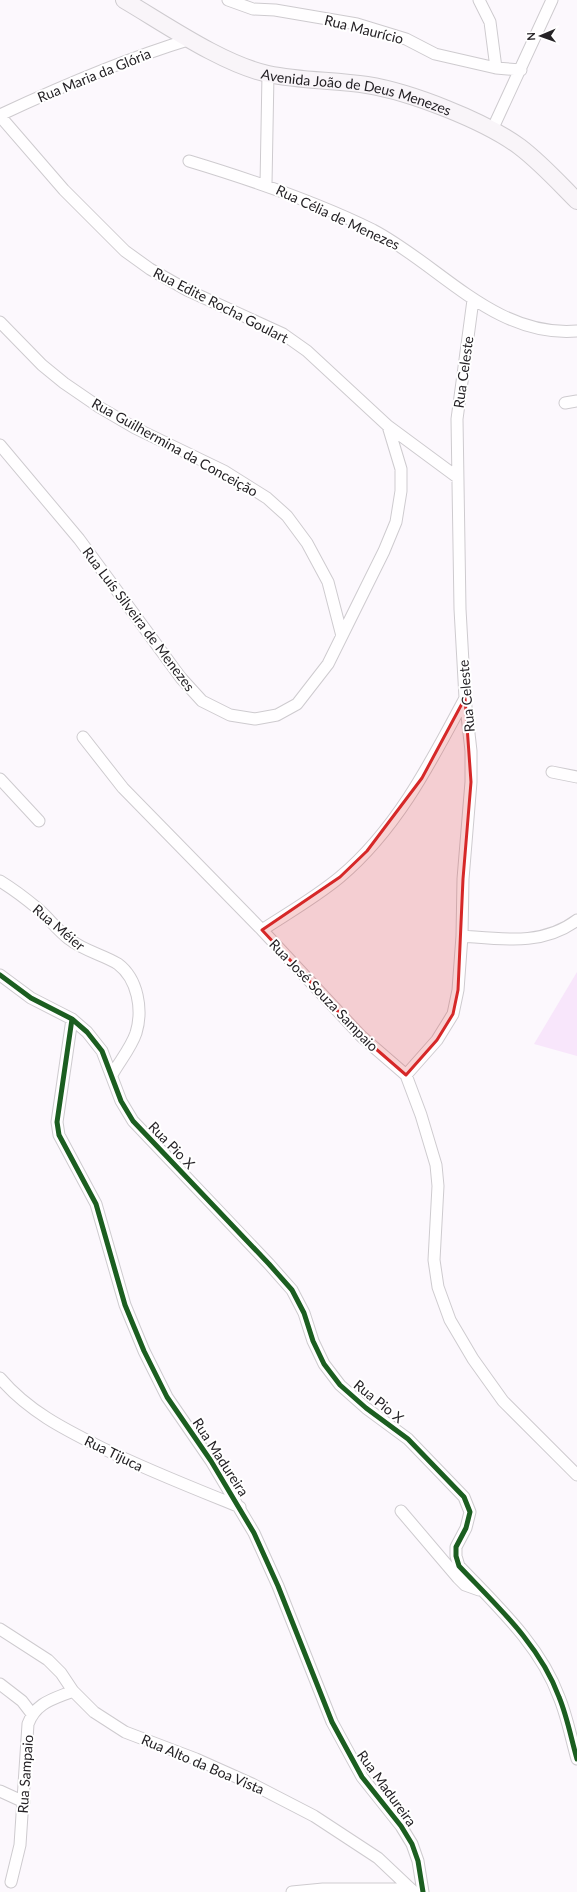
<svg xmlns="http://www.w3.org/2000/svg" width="577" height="1892" font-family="Lato,sans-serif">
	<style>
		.green { fill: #f8e6fb }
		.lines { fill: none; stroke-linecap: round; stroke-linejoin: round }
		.street-casing { stroke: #cecbcf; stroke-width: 13 }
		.secondary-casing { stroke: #cecbcf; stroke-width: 18 }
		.street { stroke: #fffeff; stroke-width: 11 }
		.secondary { stroke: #f9f5f9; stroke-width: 16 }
		.cycleway-casing { stroke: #fff; stroke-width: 8 }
		.cycleway { stroke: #1b5e20; stroke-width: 5 }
		.marked { fill: #d62828; fill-opacity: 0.2; stroke: #d62828; stroke-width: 3; stroke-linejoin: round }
		.labels { text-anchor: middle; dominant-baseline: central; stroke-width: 4; stroke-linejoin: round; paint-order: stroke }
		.street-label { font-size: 14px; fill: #252226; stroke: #fff }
	</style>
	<rect width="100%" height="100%" fill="#fcf8fd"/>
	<!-- green -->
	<path class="green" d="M577,972V1056L534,1044Z"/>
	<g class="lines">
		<!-- street casing -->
		<g class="street-casing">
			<path id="street" d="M228,0L253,9L275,10L357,24L406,39L435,54L496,68L521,70
				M479,0L490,22L496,68
				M0,115C62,86 125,59 191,39
				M0,116L64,190L125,251L150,269L187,290L283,334L307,351L388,426L457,477
				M492,130L552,0
				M189,161C252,180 314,201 373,230C440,265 495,338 577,331
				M266,184L268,74
				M0,322L42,365L64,383L99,407L135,428L224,471L267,498L287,516L307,543L328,582L342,636
				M565,403L577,401
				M0,445L79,539L181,678L202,701L230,715L255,719L277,715L297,704L328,664L384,551L396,522L401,491V469L388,426
				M83,737L123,788L262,930L361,1036L406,1075L421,1115L436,1165L438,1186L434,1260L438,1287L450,1320L473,1359L503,1401L577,1475
				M552,772L577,777
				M0,779L39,821
				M0,881C13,889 25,898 37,908C48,917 57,930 69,939C84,951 104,955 118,964C138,979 143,1010 136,1033C131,1048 119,1062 112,1075
				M262,930C288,913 316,897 340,877C397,829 431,762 465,698
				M462,936C502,939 543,946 577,920
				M0,975L31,998L72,1019L87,1032L102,1051L121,1101L133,1121L269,1264L292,1290L304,1313L313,1341L324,1364L340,1385L366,1408L408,1439L464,1497L470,1512L466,1528L456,1547V1556L459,1566C496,1605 540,1645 559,1697C567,1716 571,1738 577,1759
				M72,1019L57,1122L59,1135L96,1204L125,1305L144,1351L167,1397L211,1461L254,1533L278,1586L332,1722L362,1777L401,1826L412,1844L418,1861L423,1892
				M406,1075L437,1040L453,1014L458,990L462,936L463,879L471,782V751L465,698L460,609L457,419L473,300
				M0,1378C28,1411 64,1429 102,1448C147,1470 193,1488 240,1507
				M401,1511L458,1578L465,1585L479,1590
				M0,1629L48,1660L61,1673L73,1691L94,1712L125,1732L196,1759L252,1784L314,1816L378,1858L414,1892
				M0,1684L22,1701L32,1714
				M0,1791L24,1802
				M11,1882L20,1845L28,1724C36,1702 54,1699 73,1691
				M292,1892L323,1889H411"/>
		</g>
		<!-- secondary casing -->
		<g class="secondary-casing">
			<g id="secondary">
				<path id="s1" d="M124,0C165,24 222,64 268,74C301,81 335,80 367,85C411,92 485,121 520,147C541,163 559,183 577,201"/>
			</g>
		</g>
		<!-- street -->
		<use href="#street" class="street"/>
		<!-- secondary -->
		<use href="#secondary" class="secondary"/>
		<!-- cycleway casing -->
		<g class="cycleway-casing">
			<path id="cycleway" d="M0,975L31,998L72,1019L87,1032L102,1051L121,1101L133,1121L269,1264L292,1290L304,1313L313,1341L324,1364L340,1385L366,1408L408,1439L464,1497L470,1512L466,1528L456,1547V1556L459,1566C496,1605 540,1645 559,1697C567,1716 571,1738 577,1759
				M72,1019L57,1122L59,1135L96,1204L125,1305L144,1351L167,1397L211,1461L254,1533L278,1586L332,1722L362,1777L401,1826L412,1844L418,1861L423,1892"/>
		</g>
		<!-- cycleway -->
		<use href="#cycleway" class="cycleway"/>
	</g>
	<!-- marked area -->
	<path class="marked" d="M465,698L471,782L463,879L458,990L453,1014L437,1040L406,1075L361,1036L262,930L340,877L367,851L422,778Z"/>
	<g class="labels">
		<!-- street labels -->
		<g class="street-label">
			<text transform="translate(364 29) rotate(14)">Rua Maurício</text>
			<text transform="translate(94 75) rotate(-22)">Rua Maria da Glória</text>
			<text stroke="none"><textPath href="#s1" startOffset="253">Avenida João de Deus Menezes</textPath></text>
			<text transform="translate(338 217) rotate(25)">Rua Célia de Menezes</text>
			<text transform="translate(221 305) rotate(27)">Rua Edite Rocha Goulart</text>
			<text transform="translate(463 372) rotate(-82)">Rua Celeste</text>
			<text transform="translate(175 447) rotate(29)">Rua Guilhermina da Conceição</text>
			<text transform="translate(139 619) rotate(53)">Rua Luís Silveira de Menezes</text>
			<text transform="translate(466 696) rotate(-95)">Rua Celeste</text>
			<text transform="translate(59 927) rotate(40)">Rua Méier</text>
			<text transform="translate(324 995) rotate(46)">Rua José Souza Sampaio</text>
			<text transform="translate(172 1145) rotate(46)">Rua Pio X</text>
			<text transform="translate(379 1401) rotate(39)">Rua Pio X</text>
			<text transform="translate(114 1453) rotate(26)">Rua Tijuca</text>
			<text transform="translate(221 1457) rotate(57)">Rua Madureira</text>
			<text transform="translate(203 1764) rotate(23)">Rua Alto da Boa Vista</text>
			<text transform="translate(25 1774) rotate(-86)">Rua Sampaio</text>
			<text transform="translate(387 1788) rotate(54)">Rua Madureira</text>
		</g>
	</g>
	<!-- north arrow -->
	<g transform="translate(541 36) rotate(268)" stroke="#ffffff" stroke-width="3" paint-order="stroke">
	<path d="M0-3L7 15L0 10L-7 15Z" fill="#252226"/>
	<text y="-6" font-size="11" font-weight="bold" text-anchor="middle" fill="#252226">N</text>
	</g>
</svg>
